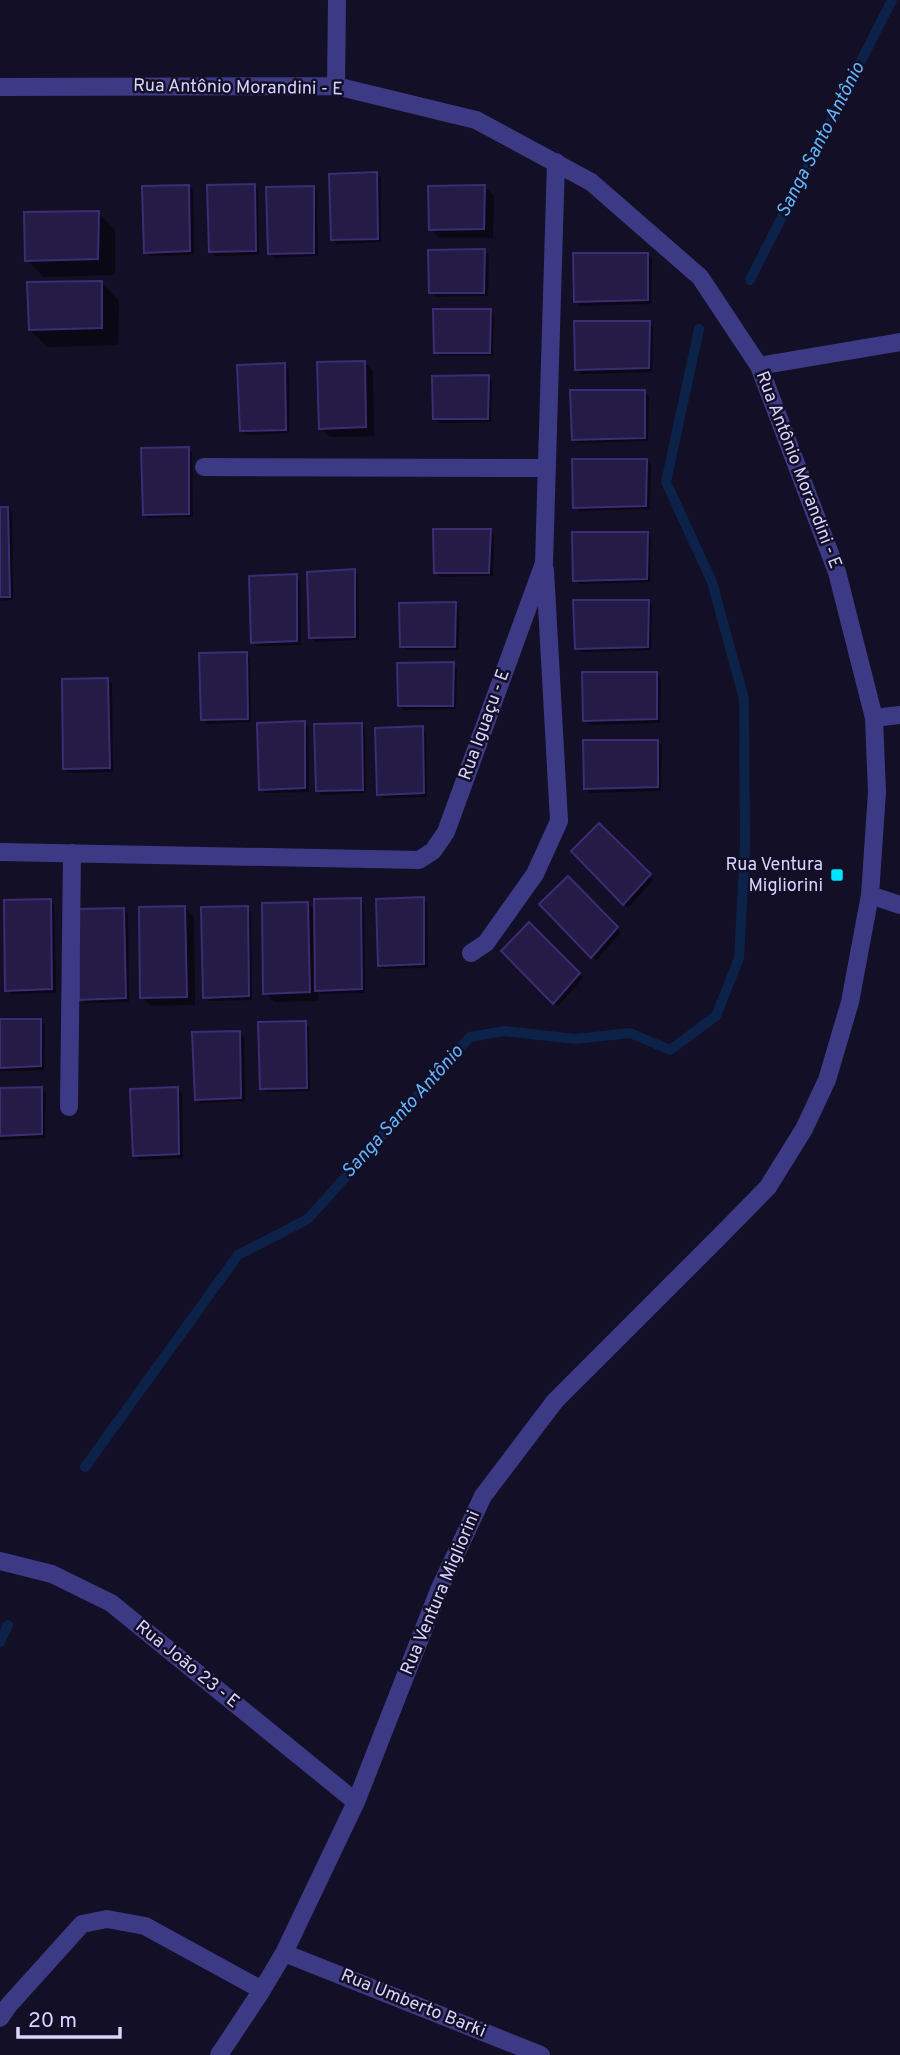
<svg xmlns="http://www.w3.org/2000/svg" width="900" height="2055" font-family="Overpass,sans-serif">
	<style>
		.shadow { fill: #0007 }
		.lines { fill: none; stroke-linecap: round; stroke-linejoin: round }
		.stream { stroke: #0c2248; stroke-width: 10 }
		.building { fill: #241b47; stroke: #3b2d73; stroke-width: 2 }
		.minor { stroke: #3d3a85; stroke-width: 18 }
		.poi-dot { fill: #00e5ff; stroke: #130f26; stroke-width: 2.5 }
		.labels { text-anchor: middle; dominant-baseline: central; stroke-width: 5; stroke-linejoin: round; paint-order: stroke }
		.street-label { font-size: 18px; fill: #d9d4ff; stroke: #130f26 }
		.poi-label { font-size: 18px; fill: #d9d4ff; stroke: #130f26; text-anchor: end }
		.water-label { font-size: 19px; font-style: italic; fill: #62b6ff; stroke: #130f26 }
	</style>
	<rect width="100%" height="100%" fill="#130f26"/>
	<!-- shadow -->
	<path class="shadow" d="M376,174L381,178V242L337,244L333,240Z
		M254,185L258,190L259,255L215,256L211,252Z
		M189,186L193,191L194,255L150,256L146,252Z
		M485,187L494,196L493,238H440L431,229Z
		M313,188L317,192L318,256L274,258L270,253Z
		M98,213L115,230V275L44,277L27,260Z
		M485,251L489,255L488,296L435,297L431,293Z
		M648,254L652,259L651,304L580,306L576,302Z
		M102,283L119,300L118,345L47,347L30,330Z
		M490,310L494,315L493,356H440L436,352Z
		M649,322L653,327L652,372L581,374L577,370Z
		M364,362L373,371L374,436L330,437L321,428Z
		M284,365L289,369V433L246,435L241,431Z
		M488,377L492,381L491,422L439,423L435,418Z
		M645,392L649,396L648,441L577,443L573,439Z
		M188,449L192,453L193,517L148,518L144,514Z
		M646,460L651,465L650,509L579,511L575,507Z
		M0,508H8L12,513L13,600L0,601Z
		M490,531L494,535L493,576L440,577L436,572Z
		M647,533L651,537L650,582L579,584L575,580Z
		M354,571L358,575L359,640L315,642L311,637Z
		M296,576L300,580L301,645L257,646L253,642Z
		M648,601L652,605L651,650L581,652L576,648Z
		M455,604L459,608V650H406L402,646Z
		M246,654L250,658L251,722L207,724L203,719Z
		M453,664L457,668L456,709L404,710L400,705Z
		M657,674L661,678L660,723L589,725L585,720Z
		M108,680L112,684L113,772L69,773L64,769Z
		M304,723L308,727L309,792L265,793L261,789Z
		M361,725L365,729L366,793L322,795L317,791Z
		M422,728L426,732L427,797L383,798L379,794Z
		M658,742L662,746L661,791L590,793L586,788Z
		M599,825L653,880L628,908L574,851Z
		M568,878L621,932L596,961L542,904Z
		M423,899L427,903L428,968L383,969L379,965Z
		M360,900L364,904L365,993L321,994L318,991V1001L274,1002L265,993L308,904L316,912Z
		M50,901L54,905L56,993L11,994L7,990Z
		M247,907L251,912L252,1000L209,1001L204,997Z
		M185,908L194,917L195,1005L151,1006L141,997Z
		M124,910L128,914L129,1002L85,1003L81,999Z
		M529,924L583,978L558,1006L503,951Z
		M0,1021H40L45,1025L44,1070L0,1071Z
		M305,1022L309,1027L310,1091L266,1092L262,1088Z
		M240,1033L244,1037L245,1101L201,1103L196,1099Z
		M0,1089H42L46,1093L45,1138L0,1140Z
		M178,1089L182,1093L183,1158L139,1160L135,1155Z"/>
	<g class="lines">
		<!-- stream -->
		<path class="stream" d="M750,280L892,0
			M85,1467L238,1255L308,1219L470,1037L505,1031L575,1039L630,1033L670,1050L716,1016L739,958L745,847L744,699L712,582L666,482L699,329
			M0,1642L8,1625"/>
	</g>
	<!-- building -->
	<path class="building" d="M377,172L378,239L331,240L329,174Z
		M255,184L256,251L209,252L207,185Z
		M189,185L190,251L144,253L142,186Z
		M485,185L484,229L429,230L428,186Z
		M314,186V253L268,254L266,187Z
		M99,211L98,259L25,261L24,212Z
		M485,249L484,293H429L428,250Z
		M573,253H648V300L574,302Z
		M102,281V328L29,330L27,282Z
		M433,309H491L490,353H434Z
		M574,321H650L649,368L575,370Z
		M365,361L366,427L319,429L317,362Z
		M285,363L286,430L240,431L237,365Z
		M489,375L488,419H433L432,376Z
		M570,390H645V438L572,440Z
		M189,447V514L143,515L141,448Z
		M572,459H647L646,506L573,508Z
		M0,507H8L10,597H0Z
		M433,529H491L489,573H434Z
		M572,532H648L647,579L573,581Z
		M355,569V637L309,638L307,572Z
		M297,574V641L251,643L249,576Z
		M573,600H649L648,647L575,649Z
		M456,602L455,647H400L399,603Z
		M247,652L248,719L201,720L199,653Z
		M454,662L453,706H398L397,663Z
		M582,672H657V719L583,721Z
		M108,678L110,768L63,769L62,679Z
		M305,721V788L259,790L257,723Z
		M362,723L363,790L316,791L314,724Z
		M423,726L424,793L377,795L375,728Z
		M583,740H658V787L584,789Z
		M599,823L651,874L623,905L571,851Z
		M568,876L618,927L591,958L539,904Z
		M424,897V964L378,966L376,899Z
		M361,898L362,989L315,991L314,899Z
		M51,899L52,989L5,991L4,900Z
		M308,902L310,992L263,994L262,903Z
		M185,906L187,997L140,998L139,907Z
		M248,906L249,996L203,998L201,907Z
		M124,908L126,998L79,1000L78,909Z
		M529,922L580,973L553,1004L501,951Z
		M0,1019H41V1066L0,1068Z
		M306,1021L307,1088L260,1089L258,1022Z
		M240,1031L241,1098L195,1100L192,1032Z
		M42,1087V1134L0,1136V1088Z
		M178,1087L179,1154L133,1156L130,1089Z"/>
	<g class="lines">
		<!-- minor -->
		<path class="minor" d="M336,86L337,0
			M0,87L336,86L476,120L591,182L700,277L759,366L837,572L874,718L877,792L870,895L850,1002L827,1080L804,1129L768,1187L719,1237L555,1401L483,1496L439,1590L356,1802L284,1953L262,1990L219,2055
			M759,366L900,342
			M204,467L547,468
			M874,718L900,715
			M0,852L419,860L433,851L446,832L544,563L556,162
			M870,895L900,905
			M471,953L486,943L535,874L559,821L545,570
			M69,1107L72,853
			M0,1561L52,1574L111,1603L356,1802
			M284,1953L541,2055
			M0,2018L9,2005L82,1924L107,1919L145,1926L262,1990"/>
	</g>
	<!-- markers -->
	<rect class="poi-dot" x="830" y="868" width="14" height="14" rx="3.5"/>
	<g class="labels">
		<!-- street labels -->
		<g class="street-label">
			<text transform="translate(238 88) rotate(1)">Rua Antônio Morandini - E</text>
			<text transform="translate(798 470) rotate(69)">Rua Antônio Morandini - E</text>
			<text transform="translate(485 725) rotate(-70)">Rua Iguaçu - E</text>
			<text transform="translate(441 1593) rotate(-67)">Rua Ventura Migliorini</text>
			<text transform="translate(187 1665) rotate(39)">Rua João 23 - E</text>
			<text transform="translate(413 2004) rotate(22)">Rua Umberto Barki</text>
		</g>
		<!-- poi labels -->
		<g class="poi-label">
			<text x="823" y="865">Rua Ventura<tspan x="823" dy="21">Migliorini</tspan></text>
		</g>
		<!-- water labels -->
		<g class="water-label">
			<text transform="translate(821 140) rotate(-63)">Sanga Santo Antônio</text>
			<text transform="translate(403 1112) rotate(-48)">Sanga Santo Antônio</text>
		</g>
	</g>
	<!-- scale -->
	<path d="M18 2027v10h102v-10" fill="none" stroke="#d9d4ff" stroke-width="3.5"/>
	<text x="28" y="2027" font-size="21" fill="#d9d4ff" stroke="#130f26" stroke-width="5" paint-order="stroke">20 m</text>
</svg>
